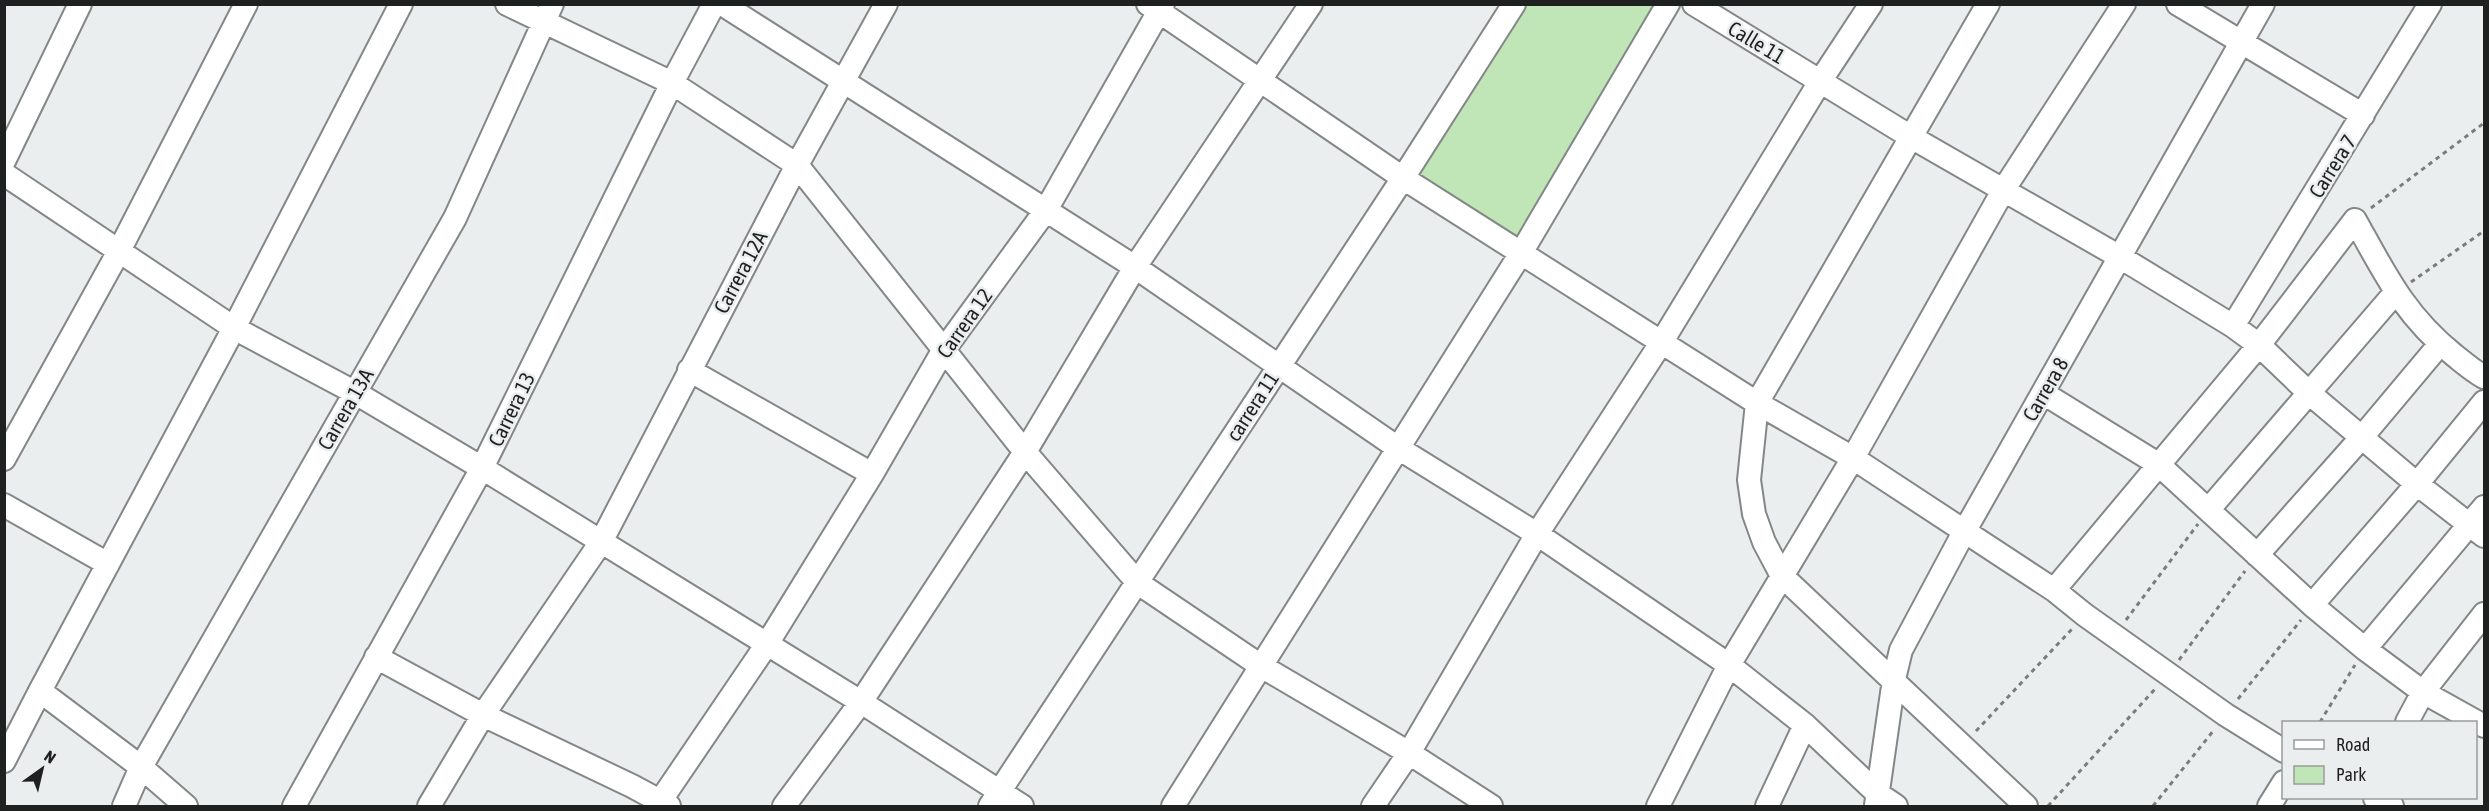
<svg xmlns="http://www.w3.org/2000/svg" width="2489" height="811" font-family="'Asap Condensed',sans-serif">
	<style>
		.green { fill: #c0e6b7 }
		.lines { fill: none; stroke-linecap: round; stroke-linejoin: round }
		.minor-casing { stroke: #838787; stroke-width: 26 }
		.path { stroke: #7b7d7d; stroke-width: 3; stroke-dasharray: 4.5 4.5; stroke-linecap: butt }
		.minor { stroke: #fff; stroke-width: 22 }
		.labels { text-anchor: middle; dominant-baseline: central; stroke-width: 5; stroke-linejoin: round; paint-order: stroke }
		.street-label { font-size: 21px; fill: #1f2120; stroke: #eaeeee }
	</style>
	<rect width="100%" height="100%" fill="#eaeeee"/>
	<!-- green -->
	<path class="green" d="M1519,5H1664L1519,246L1409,175Z"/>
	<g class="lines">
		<!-- minor casing -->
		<g class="minor-casing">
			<path id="minor" d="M507,4L672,83L797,165L1025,452L1138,583L1261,666L1409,753L1491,806
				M722,4L1135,267L1398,448L1537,534L1729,665L1805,725L1877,793L1896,806
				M1148,4L1403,178L1757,403L1853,458L2054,590L2085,615L2226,715L2284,751
				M1694,4L1911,137L2120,257L2233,326L2259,345L2309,393L2417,484L2484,536
				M1988,4L1757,403L1749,480L1754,514L1764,542L1782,576L2026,806
				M2178,4L2363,115
				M4,161L80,4
				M4,174L234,328L354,392L482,468L861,702L1022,806
				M2233,326L2430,4
				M689,370L872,474
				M2043,393L2158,464L2312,605L2365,649L2423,692L2484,726
				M4,459L119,251L246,4
				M4,505L108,564
				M2209,509L2395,293
				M2257,555L2362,437L2440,344
				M2054,590L2259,345L2355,220C2385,274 2405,316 2454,355C2464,363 2473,371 2484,377
				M2312,605L2417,484L2484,402
				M2365,649L2484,507
				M376,657L483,715L632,786L669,806
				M40,691L141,767L186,806
				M2407,722L2423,692L2484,614
				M4,761L40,691L234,328L401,4
				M2375,798L2392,806
				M661,800L767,644L872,474L943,351L1046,210L1163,4
				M1876,805L1894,679L1901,650L1964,532L2263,4
				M124,806L141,767L455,218L552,4
				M294,806L482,468L672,83L714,4
				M429,806L483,715L601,542L797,165L886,4
				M784,806L861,702L1025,452L1135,267L1311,4
				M990,806L1403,178L1514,4
				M1173,806L1521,253L1668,4
				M1373,806L1409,753L1537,534L1661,343L1821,80L1871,4
				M1658,806L1729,665L1853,458L2004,189L2124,4
				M1767,806L1805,725
				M2269,806L2284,782"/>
		</g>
		<!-- path -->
		<path class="path" d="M2371,208L2484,123
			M2411,282L2484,231
			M2126,620L2198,524
			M2179,660L2245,571
			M2238,699L2301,620
			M2320,722L2355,665
			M1976,731L2072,629
			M2048,806L2156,688
			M2153,806L2214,730"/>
		<!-- minor -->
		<use href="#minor" class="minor"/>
	</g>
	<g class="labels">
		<!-- street labels -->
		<g class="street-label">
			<text transform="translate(1757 42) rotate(31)">Calle 11</text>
			<text transform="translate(2332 166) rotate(-58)">Carrera 7</text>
			<text transform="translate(740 272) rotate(-62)">Carrera 12A</text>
			<text transform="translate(964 323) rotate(-55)">Carrera 12</text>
			<text transform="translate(2045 389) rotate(-60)">Carrera 8</text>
			<text transform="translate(1252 406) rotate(-57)">carrera 11</text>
			<text transform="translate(345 409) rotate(-60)">Carrera 13A</text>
			<text transform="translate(511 409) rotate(-64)">Carrera 13</text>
		</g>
	</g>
	<!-- border -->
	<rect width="2489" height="811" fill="none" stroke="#1f2120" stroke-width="12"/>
	<!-- legend -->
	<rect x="2282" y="721" width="195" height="78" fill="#eaeeee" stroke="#999c9c" stroke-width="1.5"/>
	<rect x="2294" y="740" width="30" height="9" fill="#ffffff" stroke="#999c9c" stroke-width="1.5"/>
	<text x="2336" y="751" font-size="18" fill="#1f2120">Road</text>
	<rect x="2294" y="766" width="30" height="18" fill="#c0e6b7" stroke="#999c9c" stroke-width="1.5"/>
	<text x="2336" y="781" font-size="18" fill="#1f2120">Park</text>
	<!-- north arrow -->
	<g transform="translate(42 769) rotate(34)" stroke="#eaeeee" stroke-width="4.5" paint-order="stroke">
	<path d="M0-4.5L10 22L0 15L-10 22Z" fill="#1f2120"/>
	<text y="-9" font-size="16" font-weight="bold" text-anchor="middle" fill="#1f2120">N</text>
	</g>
</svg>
